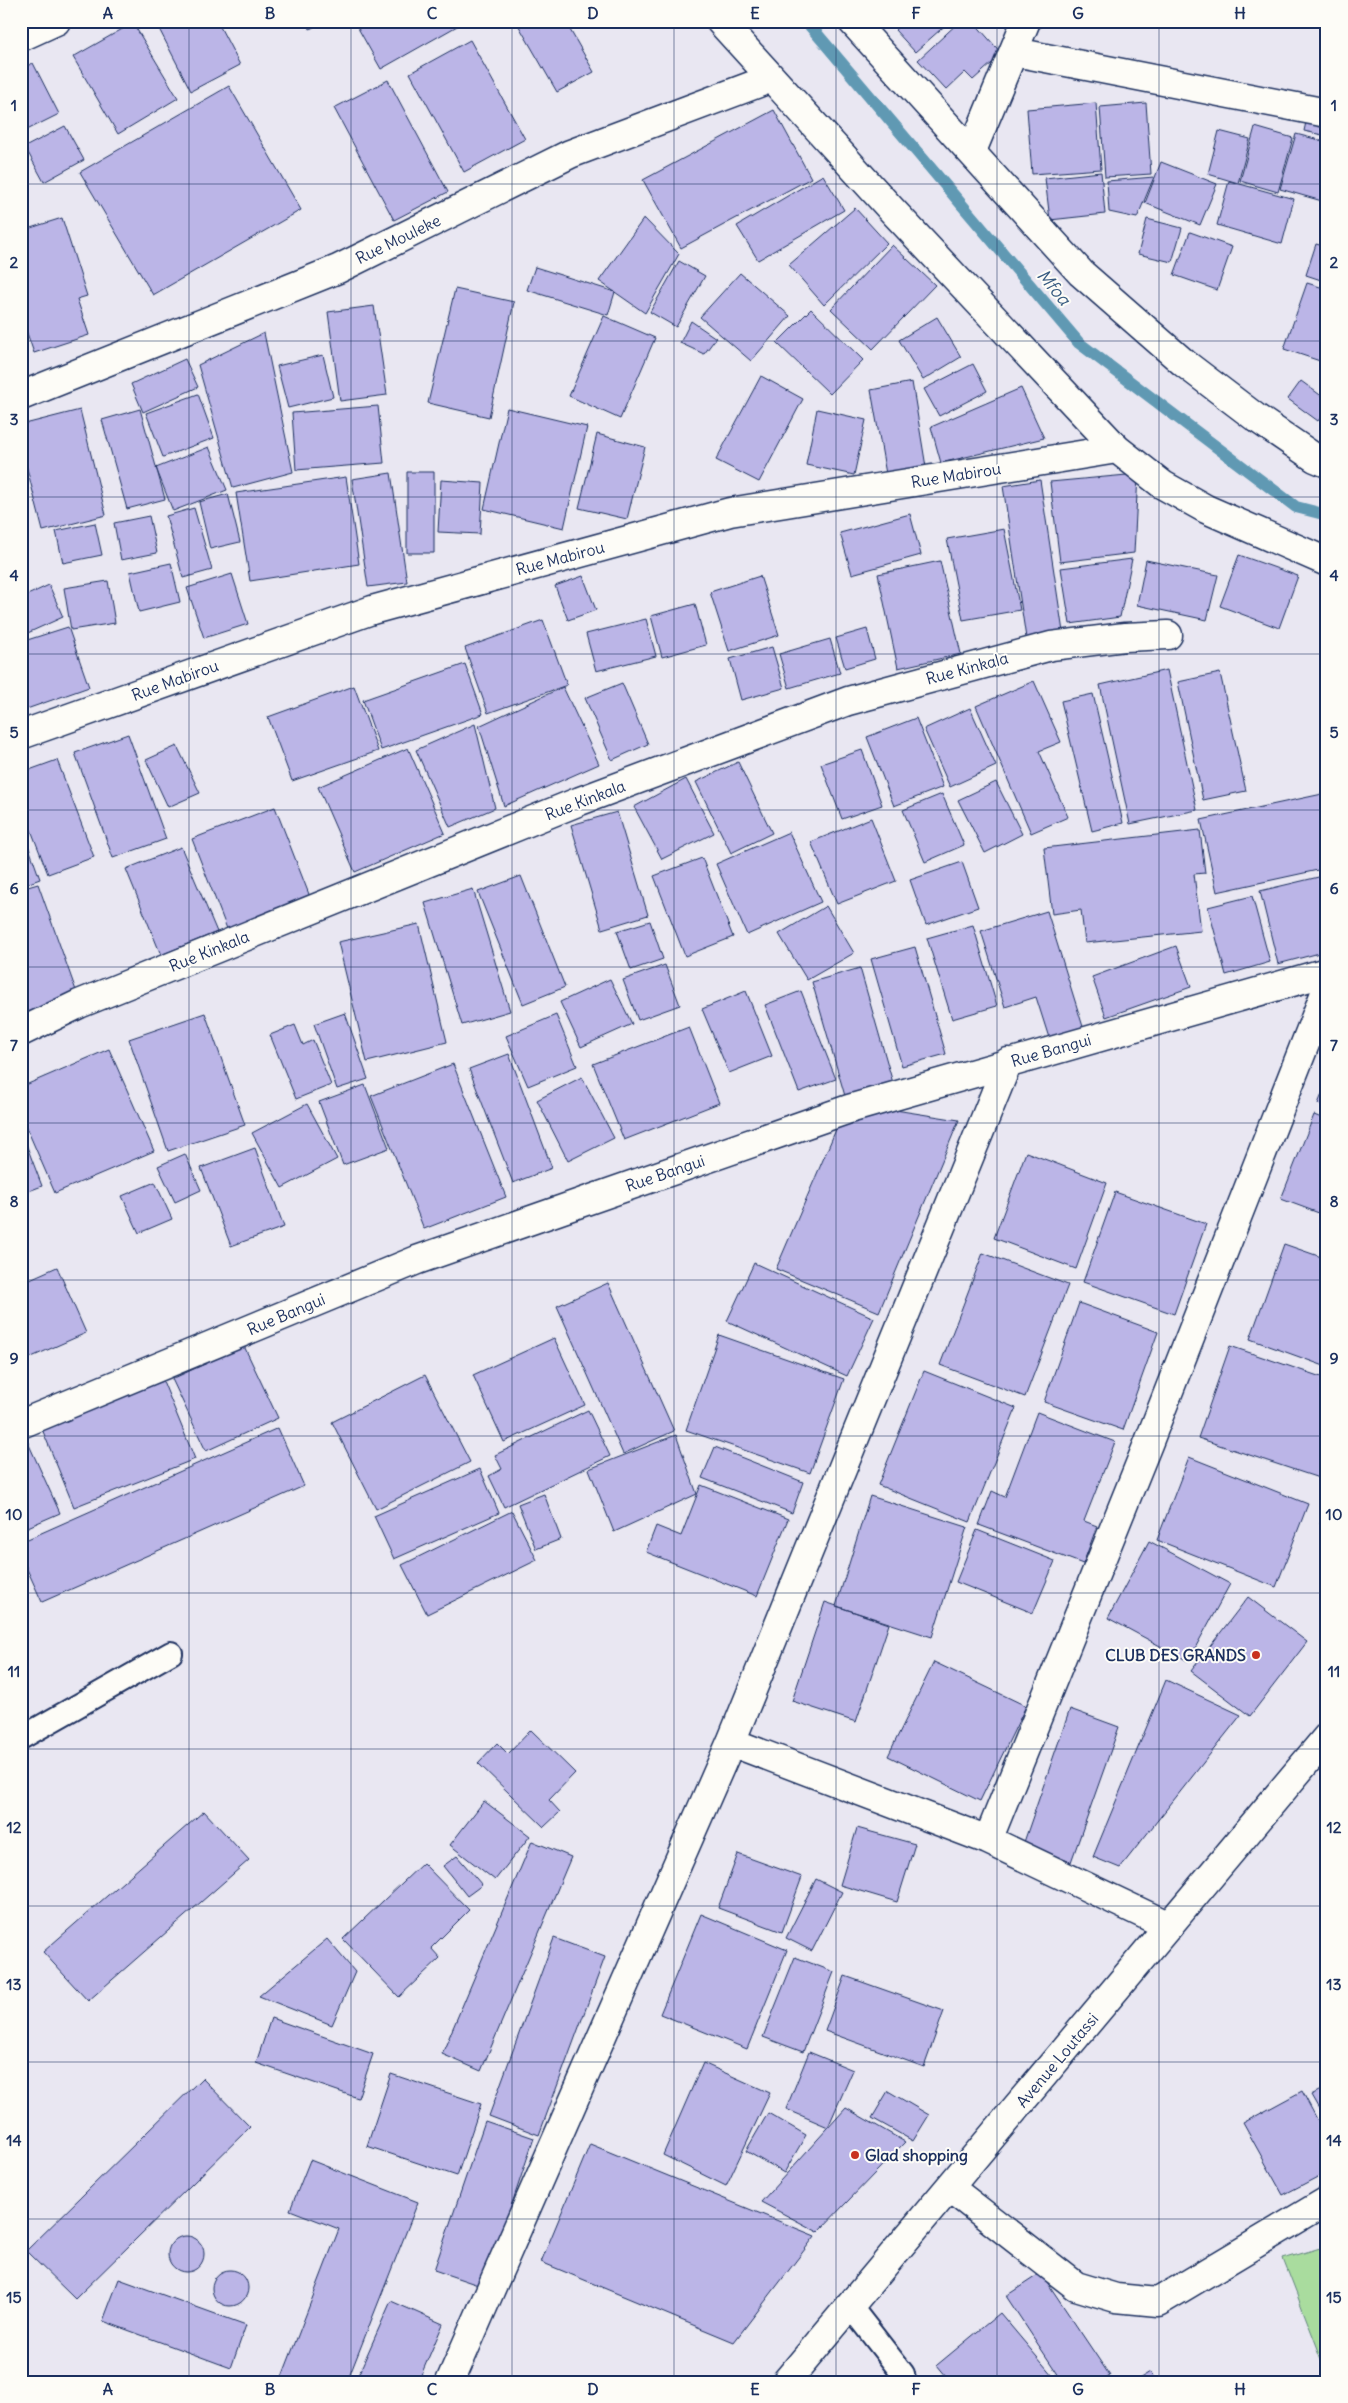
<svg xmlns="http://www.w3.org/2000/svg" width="1348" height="2403" font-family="Delius,sans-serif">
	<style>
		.green { fill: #a9dc9e; stroke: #62867e }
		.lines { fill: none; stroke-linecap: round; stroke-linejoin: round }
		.stream { stroke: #6199b3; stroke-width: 12 }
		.building { fill: #bbb5e7; stroke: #1b2f5e }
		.lane-casing { stroke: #1b2f5e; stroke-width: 26 }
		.street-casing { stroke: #1b2f5e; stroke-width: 31 }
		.secondary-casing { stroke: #1b2f5e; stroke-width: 31 }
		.lane { stroke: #fdfcf7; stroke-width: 22 }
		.street { stroke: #fdfcf7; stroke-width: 28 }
		.secondary { stroke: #fdfcf7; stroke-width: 28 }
		.grid { fill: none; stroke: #1b2f5e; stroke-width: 1; stroke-opacity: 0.55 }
		.poi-dot { fill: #c8321e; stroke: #fdfcf7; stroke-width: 2 }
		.labels { text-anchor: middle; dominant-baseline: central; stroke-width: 4; stroke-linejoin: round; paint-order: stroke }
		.street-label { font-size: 16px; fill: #1b2f5e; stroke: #fdfcf7 }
		.poi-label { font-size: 16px; font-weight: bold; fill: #1b2f5e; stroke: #fdfcf7; text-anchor: end }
		.water-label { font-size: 18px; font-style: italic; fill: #385b81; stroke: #fdfcf7 }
		.neatline { fill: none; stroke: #1b2f5e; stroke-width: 2 }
		.grid-label { font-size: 16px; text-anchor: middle; font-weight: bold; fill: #1b2f5e }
	</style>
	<rect width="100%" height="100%" fill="#e9e7f2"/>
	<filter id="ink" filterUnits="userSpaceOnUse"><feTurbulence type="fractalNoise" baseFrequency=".02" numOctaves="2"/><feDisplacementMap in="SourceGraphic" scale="10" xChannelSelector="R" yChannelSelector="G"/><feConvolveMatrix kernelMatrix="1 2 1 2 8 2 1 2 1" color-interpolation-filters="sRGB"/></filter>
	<g filter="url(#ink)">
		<!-- green -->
		<path class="green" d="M1327,2246V2372L1283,2259Z"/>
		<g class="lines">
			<!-- stream -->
			<path class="stream" d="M806,21L1079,343L1296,507L1327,515"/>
		</g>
		<!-- building -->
		<path class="building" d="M155,21H217L240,65L191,91Z
			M306,21H324L310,29Z
			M354,21H466L381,69Z
			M516,21H565L594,72L557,92Z
			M878,21H895L885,29Z
			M904,21H948L949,22L915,52L895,30Z
			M960,21H973L1002,54L973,80L965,72L946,90L918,60Z
			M133,23L178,98L118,134L73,57Z
			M470,40L525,139L464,172L410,73Z
			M33,63L59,114L21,133V69Z
			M388,80L448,192L394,220L334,108Z
			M229,86L301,210L153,295L80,172Z
			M1096,103L1101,169L1032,174L1027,109Z
			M1146,103L1151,174L1105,177L1100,107Z
			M774,110L811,178L681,248L643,180Z
			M1308,113L1327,117V136L1304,131Z
			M65,126L84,160L44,182L25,147Z
			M1255,127L1293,138L1278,192L1240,181Z
			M1219,131L1250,139L1238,183L1208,174Z
			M1296,134L1327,142V184L1322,201L1280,189Z
			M1161,162L1217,184L1200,225L1145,203Z
			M1101,172L1105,214L1050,220L1045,178Z
			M823,175L844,210L758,260L737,226Z
			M1154,177L1137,218L1109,212L1107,181Z
			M1229,181L1294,199L1282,244L1217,225Z
			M855,208L887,243L824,305L789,265Z
			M62,218L87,296L77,299L89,335L34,353L21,316V231Z
			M644,218L679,254L645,313L599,281Z
			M1147,219L1182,228L1172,262L1138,254Z
			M1190,232L1232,247L1217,290L1174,275Z
			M1316,244L1327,247V282L1306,275Z
			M892,245L935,285L873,349L831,309Z
			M679,261L705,276L676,327L650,312Z
			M535,267L615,292L608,315L527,290Z
			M740,273L790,316L751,361L700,317Z
			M1307,283L1327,289V351L1323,362L1284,349Z
			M455,289L514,302L489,417L428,403Z
			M374,306L387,395L340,401L328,312Z
			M811,309L863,360L830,394L777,343Z
			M604,316L655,338L620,419L569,396Z
			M937,317L961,357L923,380L899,340Z
			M691,321L716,338L704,354L680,343Z
			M264,333L293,472L233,488L198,365Z
			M323,355L333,397L288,408L277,366Z
			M185,359L198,387L143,412L131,384Z
			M973,364L987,391L939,416L924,389Z
			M761,376L803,399L759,482L716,460Z
			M1301,381L1327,400V409L1318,421L1288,399Z
			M912,382L926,467L886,474L871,390Z
			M1021,388L1044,438L941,463L931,427Z
			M198,394L214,438L163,457L146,413Z
			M378,406L384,463L296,470L292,413Z
			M507,408L587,427L564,528L484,509Z
			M140,409L165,499L127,509L102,420Z
			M817,409L866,420L854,475L806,465Z
			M80,410L106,515L43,531L21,445V425Z
			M597,434L645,447L627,519L579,508Z
			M209,447L227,490L173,511L156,468Z
			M407,472H434V553H407Z
			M391,473L407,582L368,587L352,479Z
			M1138,474L1134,553L1060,562L1050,482Z
			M346,477L359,564L250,581L236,493Z
			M441,480L483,483L480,534L438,532Z
			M1040,480L1063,632L1026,638L1003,486Z
			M228,494L240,542L210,549L199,502Z
			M194,508L212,570L183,578L166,516Z
			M910,514L921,555L852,574L840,533Z
			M149,516L157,553L121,560L114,523Z
			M95,523L102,555L63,563L56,531Z
			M1004,529L1020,610L963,620L947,539Z
			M1239,555L1298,576L1279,628L1220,606Z
			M1132,559L1120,617L1070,624L1061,568Z
			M1146,560L1218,575L1207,620L1137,605Z
			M940,561L961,654L898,668L878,574Z
			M171,563L180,602L139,612L130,572Z
			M232,574L248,624L204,638L187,588Z
			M583,576L596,610L568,620L555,586Z
			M760,576L779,635L729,651L710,592Z
			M108,581L115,623L71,630L64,588Z
			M49,585L63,617L21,636V598Z
			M695,604L706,645L662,657L651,616Z
			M646,619L656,656L596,671L586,634Z
			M543,620L567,685L488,713L465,648Z
			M68,627L89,687L21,711V642Z
			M867,629L875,659L845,668L836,638Z
			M830,639L840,673L789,688L779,654Z
			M772,647L784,688L741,700L730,659Z
			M465,664L483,714L381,750L363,700Z
			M1167,670L1197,810L1130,824L1100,685Z
			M1220,673L1246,791L1203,800L1178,682Z
			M1034,681L1061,742L1039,751L1068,817L1031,833L976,706Z
			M622,683L648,744L612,760L585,698Z
			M354,686L378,751L292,781L268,717Z
			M563,687L599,764L504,806L479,726Z
			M1093,694L1123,823L1092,831L1061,701Z
			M970,708L996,766L950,787L924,729Z
			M916,718L943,787L894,806L867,737Z
			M475,724L495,808L450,827L416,750Z
			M128,734L166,839L113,858L75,753Z
			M177,746L200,793L168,807L146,760Z
			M408,748L445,833L355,872L318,787Z
			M862,750L882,805L842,819L821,764Z
			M57,760L94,857L48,874L21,804V773Z
			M738,762L772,833L731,853L696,782Z
			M686,779L714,833L662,859L634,807Z
			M996,782L1022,834L985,853L958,800Z
			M1327,793V868L1217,892L1201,820Z
			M942,794L964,845L925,862L903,810Z
			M275,807L312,902L229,934L192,839Z
			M617,812L648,915L602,929L571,825Z
			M871,818L896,881L837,904L811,842Z
			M1200,830L1205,873L1194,874L1201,931L1085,943L1081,910L1052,914L1044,848Z
			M23,831L40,879L21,886V832Z
			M789,832L821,902L747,935L716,864Z
			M181,847L217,932L161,955L126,869Z
			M702,858L733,937L685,956L654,876Z
			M962,862L978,907L926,925L910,880Z
			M1327,875V951L1278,964L1260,891Z
			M521,876L565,987L523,1004L478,892Z
			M38,884L79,999L21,1019V889Z
			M473,889L510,1011L462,1025L425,903Z
			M1252,896L1270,962L1226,975L1208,907Z
			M826,906L854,953L807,980L779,934Z
			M1047,911L1084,1030L1050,1041L1036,997L1005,1007L981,931Z
			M650,921L663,959L631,970L617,931Z
			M419,924L447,1042L367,1062L338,942Z
			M973,925L997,1006L952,1019L927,938Z
			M1176,946L1191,987L1106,1017L1092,977Z
			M915,947L946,1054L902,1066L871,959Z
			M665,965L680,1005L638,1020L623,980Z
			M860,968L893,1083L845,1096L812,982Z
			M610,979L632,1024L581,1047L560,1002Z
			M746,991L772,1056L729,1073L702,1009Z
			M801,991L836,1079L799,1092L765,1005Z
			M205,1013L245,1125L168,1151L129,1039Z
			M345,1013L368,1079L337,1089L314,1024Z
			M556,1015L577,1066L528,1086L506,1036Z
			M295,1025L303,1045L313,1040L331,1085L296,1099L270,1035Z
			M689,1027L719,1103L624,1140L593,1064Z
			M109,1049L154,1151L55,1193L21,1115V1087Z
			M509,1054L552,1168L513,1183L469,1069Z
			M453,1064L506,1197L424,1229L371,1096Z
			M582,1077L614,1138L568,1161L537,1100Z
			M1327,1082V1107L1318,1104Z
			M365,1085L389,1148L343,1165L319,1102Z
			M307,1104L337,1159L282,1188L252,1133Z
			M895,1110L959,1120L879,1312L776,1269L841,1118Z
			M1314,1115L1327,1120V1216L1281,1199Z
			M21,1131L42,1186L21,1194Z
			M255,1148L284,1227L231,1246L201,1168Z
			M1026,1152L1107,1183L1076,1269L994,1238Z
			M185,1154L201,1190L175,1202L158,1166Z
			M155,1182L172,1219L139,1233L122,1196Z
			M1115,1192L1206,1224L1174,1314L1083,1282Z
			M1284,1244L1327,1259V1367L1250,1339Z
			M983,1253L1068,1285L1025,1397L940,1365Z
			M754,1263L874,1318L847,1376L727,1321Z
			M57,1267L86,1333L27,1359L21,1348V1283Z
			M608,1283L674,1431L623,1454L557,1306Z
			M1079,1303L1158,1332L1123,1430L1044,1402Z
			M719,1335L844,1379L810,1473L686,1430Z
			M554,1338L585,1405L504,1442L473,1375Z
			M244,1346L278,1418L206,1451L172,1379Z
			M1230,1346L1327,1379L1325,1480L1198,1438Z
			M924,1371L1016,1408L970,1522L878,1485Z
			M425,1375L470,1462L376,1509L332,1422Z
			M163,1381L195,1459L74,1507L42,1429Z
			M588,1410L610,1456L504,1507L489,1476L502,1469L495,1455Z
			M1037,1412L1115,1442L1084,1521L1097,1526L1083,1564L979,1525L992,1491L1005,1497Z
			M278,1428L304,1486L42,1602L21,1556V1542Z
			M676,1435L697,1494L614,1532L589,1469Z
			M25,1436L60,1513L21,1530V1438Z
			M715,1447L803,1482L792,1513L702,1478Z
			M1189,1457L1308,1504L1276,1587L1157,1540Z
			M480,1469L499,1513L394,1559L374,1516Z
			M701,1485L788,1519L757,1596L646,1552L656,1526L681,1536Z
			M544,1494L561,1539L536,1549L518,1504Z
			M870,1496L967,1527L932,1637L836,1606Z
			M1327,1509V1527L1320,1524Z
			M512,1511L537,1560L427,1614L402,1565Z
			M977,1530L1055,1561L1033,1613L956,1582Z
			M1149,1541L1230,1584L1188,1661L1108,1618Z
			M1248,1597L1307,1642L1250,1716L1191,1671Z
			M825,1602L889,1624L856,1722L792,1701Z
			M934,1662L1026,1706L980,1801L888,1756Z
			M1166,1680L1241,1715L1120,1868L1093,1857Z
			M1070,1709L1119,1727L1071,1862L1023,1845Z
			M531,1730L575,1773L549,1800L560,1812L544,1827L478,1763L497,1743L508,1754Z
			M484,1801L530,1836L495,1880L450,1845Z
			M204,1811L249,1860L88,2001L43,1952Z
			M857,1828L915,1844L897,1902L840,1885Z
			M532,1841L571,1857L481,2071L442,2054Z
			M738,1854L802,1877L782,1932L718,1908Z
			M457,1856L482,1885L467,1896L443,1866Z
			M423,1863L469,1910L431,1948L440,1958L399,1997L343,1939Z
			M816,1879L842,1892L812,1951L786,1938Z
			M701,1914L787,1950L747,2049L660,2014Z
			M554,1938L605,1957L539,2135L489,2116Z
			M327,1939L355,1972L332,2025L259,1996Z
			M795,1957L834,1972L803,2052L763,2037Z
			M845,1976L944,2011L924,2067L825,2031Z
			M271,2018L373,2054L358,2098L256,2063Z
			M809,2052L853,2070L828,2127L786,2109Z
			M703,2063L770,2093L726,2186L663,2155Z
			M391,2074L481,2104L457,2176L367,2146Z
			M202,2078L250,2127L75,2299L26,2251Z
			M1327,2087V2123L1311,2095Z
			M888,2091L929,2115L913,2141L872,2118Z
			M1302,2091L1327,2138V2172L1283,2195L1243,2123Z
			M846,2108L905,2142L818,2232L761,2202Z
			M768,2113L806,2135L784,2173L746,2151Z
			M485,2121L534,2138L484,2287L434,2270Z
			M590,2144L815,2236L734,2342L541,2262Z
			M310,2160L418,2202L347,2382H280L339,2229L290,2210Z
			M168 2254a18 18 0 1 1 36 0a18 18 0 1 1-36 0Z
			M212 2288a18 18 0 1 1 36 0a18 18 0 1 1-36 0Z
			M1041,2273L1110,2376L1100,2382H1063L1006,2296Z
			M119,2279L246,2325L231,2368L103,2321Z
			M391,2301L443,2324L418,2382H355Z
			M1000,2313L1058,2382H951L937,2365Z
			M1150,2372L1156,2382H1134Z"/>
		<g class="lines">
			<!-- lane casing -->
			<g class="lane-casing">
				<path id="lane" d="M21,1738L171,1653
					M850,2306L903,2374L904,2382"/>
			</g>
			<!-- street casing -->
			<g class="street-casing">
				<path id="street" d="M720,21L891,209L1117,449L1163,485L1206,509L1327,562
					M852,21L1081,273L1184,363L1255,417L1315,458L1327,463
					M21,37L56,21
					M1015,52L1327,113
					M972,151L1026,21
					M21,396L338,269L570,154L772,78
					M21,735L372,610L730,512L1117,449
					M21,1032L79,1004L580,801L848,701L1051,646L1125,637L1168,635
					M21,1424L417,1260L849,1109L1327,972
					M731,1742L988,1840L1169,1926
					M988,1840L1148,1444L1327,988
					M950,2188L1076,2286L1116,2298L1158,2302L1327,2201
					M450,2382L731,1742L1008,1062"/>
			</g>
			<!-- secondary casing -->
			<g class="secondary-casing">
				<path id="secondary" d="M786,2382L1327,1737"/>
			</g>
			<!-- lane -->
			<use href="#lane" class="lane"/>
			<!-- street -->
			<use href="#street" class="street"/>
			<!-- secondary -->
			<use href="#secondary" class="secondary"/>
		</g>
	</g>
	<!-- grid -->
	<path class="grid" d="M189,21V2382M351,21V2382M512,21V2382M674,21V2382M836,21V2382M997,21V2382M1159,21V2382M21,184H1327M21,341H1327M21,497H1327M21,654H1327M21,810H1327M21,967H1327M21,1123H1327M21,1280H1327M21,1436H1327M21,1593H1327M21,1749H1327M21,1906H1327M21,2062H1327M21,2219H1327"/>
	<!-- markers -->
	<g class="poi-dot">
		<circle cx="1256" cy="1655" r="5"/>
		<circle cx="855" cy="2155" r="5"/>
	</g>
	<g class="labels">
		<!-- street labels -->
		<g class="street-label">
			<text transform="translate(398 239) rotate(-26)">Rue Mouleke</text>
			<text transform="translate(956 475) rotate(-9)">Rue Mabirou</text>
			<text transform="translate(560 558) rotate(-15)">Rue Mabirou</text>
			<text transform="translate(967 668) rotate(-15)">Rue Kinkala</text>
			<text transform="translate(175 680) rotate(-20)">Rue Mabirou</text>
			<text transform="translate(585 800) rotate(-21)">Rue Kinkala</text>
			<text transform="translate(209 951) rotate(-22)">Rue Kinkala</text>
			<text transform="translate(1051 1050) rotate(-16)">Rue Bangui</text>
			<text transform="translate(665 1173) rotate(-19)">Rue Bangui</text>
			<text transform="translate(286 1314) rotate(-23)">Rue Bangui</text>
			<text transform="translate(1057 2060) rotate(-50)">Avenue Loutassi</text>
		</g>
		<!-- poi labels -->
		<g class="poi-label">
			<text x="1246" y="1655">CLUB DES GRANDS</text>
			<text x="865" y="2155" text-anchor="start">Glad shopping</text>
		</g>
		<!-- water labels -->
		<g class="water-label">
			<text transform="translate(1054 287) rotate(50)">Mfoa</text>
		</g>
	</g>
	<!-- margin -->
	<rect width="1348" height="2403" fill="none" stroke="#fdfcf7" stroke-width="55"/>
	<rect x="28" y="28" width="1292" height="2348" class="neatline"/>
	<g class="grid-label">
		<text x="108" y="19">A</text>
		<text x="270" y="19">B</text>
		<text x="432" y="19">C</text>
		<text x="593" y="19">D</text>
		<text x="755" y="19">E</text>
		<text x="916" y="19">F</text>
		<text x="1078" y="19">G</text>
		<text x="1240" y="19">H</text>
		<text x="14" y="111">1</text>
		<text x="1334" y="111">1</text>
		<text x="14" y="268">2</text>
		<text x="1334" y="268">2</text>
		<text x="14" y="425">3</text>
		<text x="1334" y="425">3</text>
		<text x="14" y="581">4</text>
		<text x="1334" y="581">4</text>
		<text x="14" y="738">5</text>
		<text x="1334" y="738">5</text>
		<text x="14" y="894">6</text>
		<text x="1334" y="894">6</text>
		<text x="14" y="1051">7</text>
		<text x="1334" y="1051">7</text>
		<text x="14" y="1207">8</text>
		<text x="1334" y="1207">8</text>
		<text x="14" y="1364">9</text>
		<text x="1334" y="1364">9</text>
		<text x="14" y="1520">10</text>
		<text x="1334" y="1520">10</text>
		<text x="14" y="1677">11</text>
		<text x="1334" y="1677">11</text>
		<text x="14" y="1833">12</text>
		<text x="1334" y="1833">12</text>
		<text x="14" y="1990">13</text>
		<text x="1334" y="1990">13</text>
		<text x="14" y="2146">14</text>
		<text x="1334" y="2146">14</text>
		<text x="14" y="2303">15</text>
		<text x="1334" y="2303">15</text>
		<text x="108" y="2395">A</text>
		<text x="270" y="2395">B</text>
		<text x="432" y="2395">C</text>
		<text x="593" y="2395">D</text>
		<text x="755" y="2395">E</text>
		<text x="916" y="2395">F</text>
		<text x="1078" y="2395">G</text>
		<text x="1240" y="2395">H</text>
	</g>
</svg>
